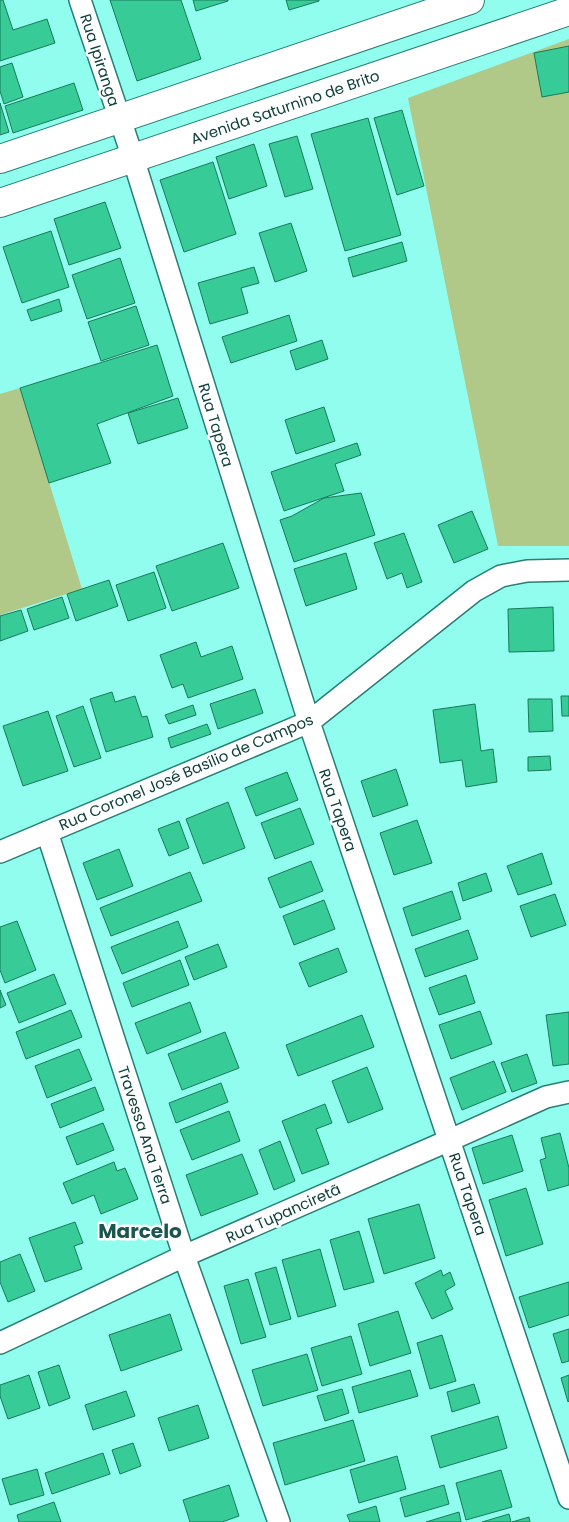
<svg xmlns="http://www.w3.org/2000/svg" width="569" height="1522" font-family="Poppins,sans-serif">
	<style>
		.green { fill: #b0c888 }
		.building { fill: #37cb97; stroke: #177b5a }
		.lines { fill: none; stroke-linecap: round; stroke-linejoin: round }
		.street-casing { stroke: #287f76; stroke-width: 24 }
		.secondary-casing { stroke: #287f76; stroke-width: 30 }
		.street { stroke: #fff; stroke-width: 21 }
		.secondary { stroke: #fff; stroke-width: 28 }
		.labels { text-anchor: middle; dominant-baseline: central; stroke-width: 5; stroke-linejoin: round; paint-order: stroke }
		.street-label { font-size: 15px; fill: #0f403a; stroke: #fff }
		.district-label { font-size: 20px; font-weight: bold; fill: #1a564f; stroke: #fff }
	</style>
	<rect width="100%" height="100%" fill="#91fdee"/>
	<!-- green -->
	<path class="green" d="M569,39V546H498L408,98Z
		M20,388L82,589L0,615V394Z"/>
	<!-- building -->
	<path class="building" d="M0,0H3L13,30L47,19L55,43L0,61Z
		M110,0H181L201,59L137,81Z
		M193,0H228V1L196,11Z
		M286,0H319V1L289,10Z
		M569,46V92L542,97L534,53Z
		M12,63L23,97L4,104L0,91V67Z
		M74,83L83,110L13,133L5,106Z
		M0,103L9,132L0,135Z
		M402,110L424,186L397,195L374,118Z
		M368,118L401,235L345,251L311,134Z
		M297,136L313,189L285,197L269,144Z
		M254,144L267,186L229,199L216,157Z
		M213,162L236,234L184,252L160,180Z
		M105,202L121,248L69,265L54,219Z
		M291,223L307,271L275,282L259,233Z
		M51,231L69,287L22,303L3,247Z
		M402,242L407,261L353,277L348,258Z
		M120,258L135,303L87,319L72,275Z
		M254,267L259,283L241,288L248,313L210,324L198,283Z
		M59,299L62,311L31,321L27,310Z
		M136,306L149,345L101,361L88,322Z
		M289,315L297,341L231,363L222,337Z
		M322,340L328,359L296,370L290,351Z
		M157,345L173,396L97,424L111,463L49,483L20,388Z
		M178,398L188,428L138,444L128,413Z
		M324,407L335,441L296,454L285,420Z
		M357,443L361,455L335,464L344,491L284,511L271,472Z
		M361,493L375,535L294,562L280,520L292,516L324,498Z
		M472,511L488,549L454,563L438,525Z
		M404,533L422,582L407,588L402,573L387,579L374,543Z
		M223,543L239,588L172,611L156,566Z
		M346,553L357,589L306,606L294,569Z
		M154,572L166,608L128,621L116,585Z
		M109,580L118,606L76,621L67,594Z
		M62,597L69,618L34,630L27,609Z
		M553,607L554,651L509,652L508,609Z
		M21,610L28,631L0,641V616Z
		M196,642L201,657L232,646L243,679L188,698L183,684L172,688L160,655Z
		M255,689L263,713L218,729L210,704Z
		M112,692L115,702L135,696L142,717L147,716L153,737L106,752L90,699Z
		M561,696H569V716H562Z
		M528,699H552L553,731L529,732Z
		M475,704L481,751L493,749L497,782L466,787L462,760L440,763L433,710Z
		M193,705L196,715L169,724L165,715Z
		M83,706L101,758L74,767L56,716Z
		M48,711L68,771L23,786L3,726Z
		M207,724L211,734L171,748L168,738Z
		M550,756L551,770L528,771V757Z
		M396,769L408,805L373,817L361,781Z
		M287,772L298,800L256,816L245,788Z
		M228,802L245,848L203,864L186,819Z
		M300,808L314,844L275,859L261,823Z
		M417,820L432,863L394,875L380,833Z
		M179,821L189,848L169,856L158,829Z
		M119,849L133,886L97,900L83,863Z
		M542,853L552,884L518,895L507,866Z
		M311,861L323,891L280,908L268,878Z
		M190,872L202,901L111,936L100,908Z
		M486,873L492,891L463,901L458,883Z
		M452,891L461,919L412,936L403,908Z
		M555,894L566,925L531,937L520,906Z
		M324,900L335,929L294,945L283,916Z
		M17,921L36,970L5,983L0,970V927Z
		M178,921L188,947L122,974L111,947Z
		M468,930L478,959L425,977L415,949Z
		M218,944L227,967L194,980L185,957Z
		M338,948L347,972L309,987L299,963Z
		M180,960L189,985L132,1007L123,983Z
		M54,974L66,1004L19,1023L7,993Z
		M466,975L475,1003L439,1015L429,988Z
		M0,990L6,1005L0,1008Z
		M190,1002L201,1032L147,1054L135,1023Z
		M71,1010L82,1037L26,1059L16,1032Z
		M480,1011L492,1044L451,1059L439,1025Z
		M569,1012V1064L553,1066L546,1015Z
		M362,1015L374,1047L298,1076L286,1045Z
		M225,1032L239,1068L182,1090L168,1054Z
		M79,1049L92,1080L47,1098L35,1066Z
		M527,1054L537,1083L512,1092L501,1063Z
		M494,1061L506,1092L462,1110L450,1078Z
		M367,1067L383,1109L348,1123L332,1081Z
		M221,1083L228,1102L176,1123L169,1103Z
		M95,1087L104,1110L60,1128L51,1104Z
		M325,1104L332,1123L316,1129L329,1164L302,1174L282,1121Z
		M229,1111L240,1141L192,1160L180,1130Z
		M103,1123L114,1150L77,1165L66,1137Z
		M560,1133L569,1168V1185L548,1191L540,1160L546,1158L541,1138Z
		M512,1135L523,1171L483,1184L472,1148Z
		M280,1141L295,1181L274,1190L259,1150Z
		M242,1154L258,1194L201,1216L186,1175Z
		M114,1162L117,1171L125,1168L138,1199L101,1214L94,1195L72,1204L63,1183Z
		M526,1188L543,1244L506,1256L489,1200Z
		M419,1204L435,1258L384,1274L368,1219Z
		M75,1222L83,1243L74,1246L82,1269L45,1282L29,1238Z
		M359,1231L374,1282L344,1290L330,1240Z
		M320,1249L336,1306L298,1317L282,1260Z
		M20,1254L35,1291L8,1302L0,1282V1262Z
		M276,1267L291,1319L270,1325L255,1273Z
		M441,1270L443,1276L450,1272L455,1285L445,1291L453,1309L432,1319L415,1283Z
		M248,1279L266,1337L241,1344L224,1286Z
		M569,1282V1315L529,1328L519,1297Z
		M398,1311L411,1353L370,1366L358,1324Z
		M170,1314L182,1350L121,1371L109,1335Z
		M569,1329V1361L562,1363L553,1334Z
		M442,1335L456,1381L430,1389L417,1343Z
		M351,1336L362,1374L322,1386L311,1348Z
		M307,1354L318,1390L263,1406L252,1370Z
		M59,1365L70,1398L49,1406L38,1372Z
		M410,1370L418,1396L359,1413L352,1387Z
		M29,1375L40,1408L8,1419L0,1396V1385Z
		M569,1375V1401L568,1402L561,1378Z
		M474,1384L480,1403L452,1412L447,1392Z
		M342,1389L349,1413L325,1421L317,1396Z
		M126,1391L135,1416L93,1430L85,1405Z
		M198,1405L209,1438L169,1451L158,1418Z
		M498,1416L507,1448L440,1468L431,1436Z
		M353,1420L365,1461L285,1485L273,1443Z
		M133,1443L141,1466L120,1474L112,1450Z
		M103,1453L110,1474L52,1494L45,1473Z
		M397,1456L406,1489L359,1503L350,1470Z
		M37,1469L44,1495L10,1505L2,1479Z
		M501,1470L512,1507L466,1520L456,1483Z
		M229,1485L239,1516L222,1522H190L183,1500Z
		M444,1485L449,1504L405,1517L400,1498Z
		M54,1502L61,1522H19L17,1515Z
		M376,1506L380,1522H350L347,1515Z
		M459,1512L461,1522H426Z
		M509,1514L511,1522H482Z
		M529,1517L530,1522H512Z"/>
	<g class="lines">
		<!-- street casing -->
		<g class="street-casing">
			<path id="street" d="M80,0L133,158L309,722L569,1498
				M47,832L184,1256L279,1522
				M0,852L309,722L474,591L501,576L527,571L569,570
				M0,1343L184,1256L450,1140L546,1097L569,1092"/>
		</g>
		<!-- secondary casing -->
		<g class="secondary-casing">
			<path id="secondary" d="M0,159L470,0
				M0,203L569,11"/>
		</g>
		<!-- street -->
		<use href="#street" class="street"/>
		<!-- secondary -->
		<use href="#secondary" class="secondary"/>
	</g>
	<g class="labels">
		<!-- street labels -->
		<g class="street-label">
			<text transform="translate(100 60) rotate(72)">Rua Ipiranga</text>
			<text transform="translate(285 107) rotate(-19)">Avenida Saturnino de Brito</text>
			<text transform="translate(216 425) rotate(73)">Rua Tapera</text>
			<text transform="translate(186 772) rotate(-23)">Rua Coronel José Basílio de Campos</text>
			<text transform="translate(338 810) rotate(71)">Rua Tapera</text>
			<text transform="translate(145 1135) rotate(72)">Travessa Ana Terra</text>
			<text transform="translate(468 1194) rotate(71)">Rua Tapera</text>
			<text transform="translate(283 1213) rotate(-24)">Rua Tupanciretã</text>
		</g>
		<!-- district labels -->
		<g class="district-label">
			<text x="140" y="1231">Marcelo</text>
		</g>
	</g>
</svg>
